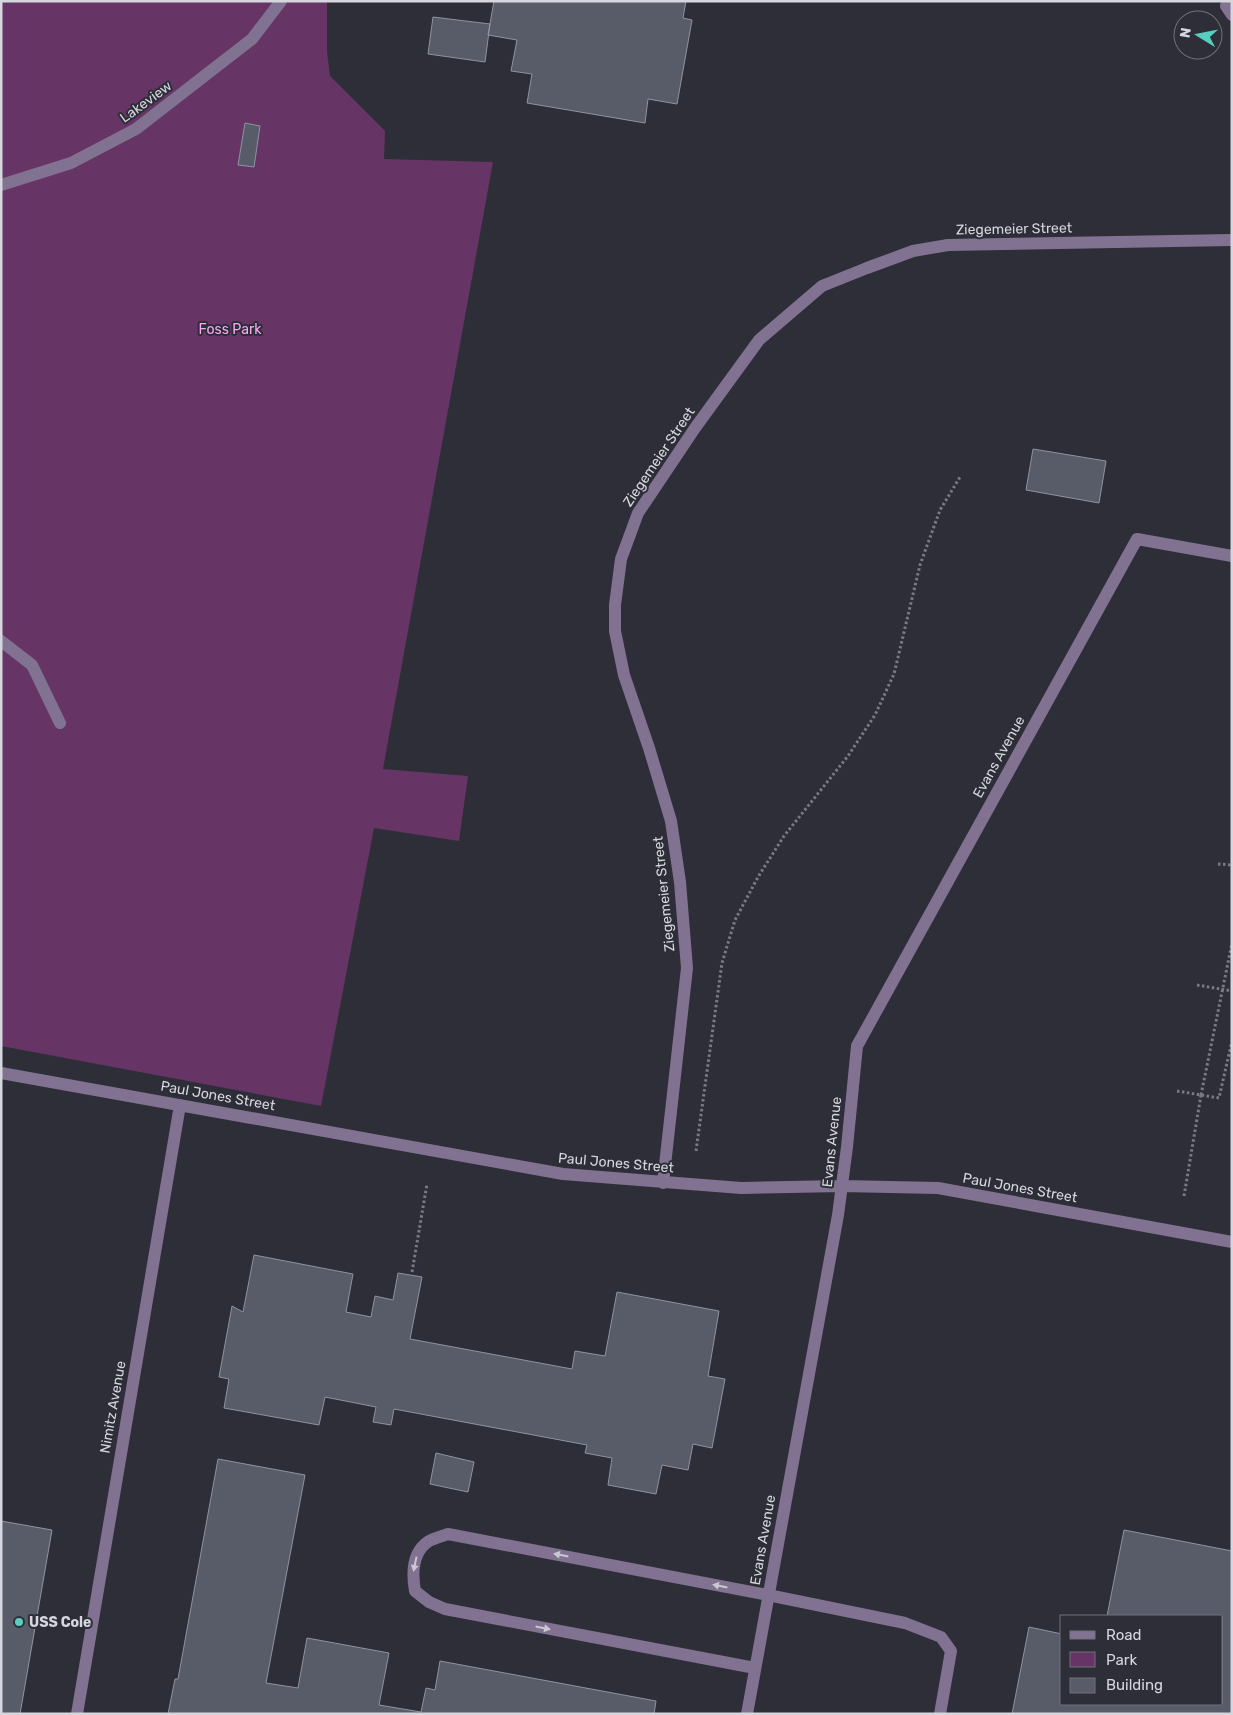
<svg xmlns="http://www.w3.org/2000/svg" width="1233" height="1715" font-family="Rubik,sans-serif">
	<style>
		.green { fill: #663565 }
		.building { fill: #575c68; stroke: #8e94a1 }
		.lines { fill: none; stroke-linecap: round; stroke-linejoin: round }
		.path { stroke: #7a7a84; stroke-width: 3; stroke-dasharray: 2.5 2.5; stroke-linecap: butt }
		.minor { stroke: #827291; stroke-width: 12 }
		.path-bridge { stroke: #7a7a84; stroke-width: 3; stroke-dasharray: 2.5 2.5; stroke-linecap: butt }
		.oneway { fill: #c9c7d2 }
		.poi-dot { fill: #58cec0; stroke: #2e2e39; stroke-width: 2 }
		.labels { text-anchor: middle; dominant-baseline: central; stroke-width: 4; stroke-linejoin: round; paint-order: stroke }
		.street-label { font-size: 14px; fill: #d6d6de; stroke: #2e2e39 }
		.park-label { font-size: 14px; fill: #fca6f9; stroke: #2e2e39 }
		.poi-label { font-size: 14px; font-weight: bold; fill: #d6d6de; stroke: #2e2e39; text-anchor: start }
	</style>
	<rect width="100%" height="100%" fill="#2e2e39"/>
	<!-- green -->
	<path class="green" d="M1,1H327V52L330,76L385,131L384,159L493,162L383,769L468,776L459,841L374,828L321,1106L1,1046Z"/>
	<!-- building -->
	<path class="building" d="M494,1H686L683,18L692,20L677,104L648,99L645,123L527,103L532,74L511,71L517,40L488,35Z
		M433,17L490,24L485,62L428,54Z
		M245,123L260,126L254,167L238,165Z
		M1033,449L1106,461L1099,503L1026,490Z
		M254,1255L353,1274L346,1312L371,1317L375,1296L393,1300L398,1273L422,1277L410,1339L572,1369L575,1351L605,1356L617,1292L719,1311L708,1376L725,1379L712,1448L693,1444L688,1470L662,1465L656,1494L608,1485L612,1458L585,1453L587,1445L394,1409L391,1425L373,1422L376,1407L325,1397L319,1425L224,1408L229,1379L219,1377L232,1306L243,1312Z
		M436,1453L474,1462L468,1492L430,1484Z
		M218,1459L305,1475L266,1683L298,1688L307,1638L389,1653L379,1705L421,1712L426,1688L435,1690L440,1661L656,1701L654,1714H168L175,1679H178Z
		M1,1521L52,1530L20,1714H1Z
		M1124,1530L1232,1551V1714H1012L1029,1627L1062,1634V1704H1222V1616H1107Z"/>
	<g class="lines">
		<!-- path -->
		<path class="path" d="M1218,864L1232,865
			M1231,949H1232
			M1197,985L1232,991
			M1177,1091L1219,1098L1232,1041
			M696,1151L722,963L735,920L758,877L784,836L848,756L875,715L894,674L920,565L940,510L960,477
			M1184,1196L1201,1095
			M412,1272L427,1184"/>
		<!-- minor -->
		<path class="minor" d="M1227,1L1226,6L1232,15
			M1,185L71,163L136,129L252,39L281,1
			M1,641L32,665L60,723
			M1,1073L563,1174L741,1188L842,1186L938,1188L1232,1242
			M663,1183L687,968L680,882L671,821L649,748L624,675L615,631V605L621,559L638,513L695,428L759,340L822,286L867,268L913,251L948,245L1232,240
			M755,1668L445,1609L429,1602L415,1591C412,1574 412,1552 429,1541C435,1538 442,1536 448,1534L768,1595L905,1623L941,1637L951,1651L940,1714
			M77,1714L180,1105
			M747,1714L838,1215L847,1147L857,1046L1137,539L1232,556"/>
		<!-- path-bridge -->
		<path class="path-bridge" d="M1201,1095L1232,943"/>
	</g>
	<!-- one-way arrows -->
	<defs><path id="oneway-solid" d="M-6-.8H1V-3.2L6.5 0L1 3.2V.8H-6Z" transform="scale(1.25)"/></defs>
	<g class="oneway">
		<use href="#oneway-solid" transform="translate(561 1555) rotate(-169)"/>
		<use href="#oneway-solid" transform="translate(415 1564) rotate(102)"/>
		<use href="#oneway-solid" transform="translate(720 1586) rotate(-169)"/>
		<use href="#oneway-solid" transform="translate(543 1628) rotate(11)"/>
	</g>
	<!-- markers -->
	<circle class="poi-dot" cx="19" cy="1622" r="5"/>
	<g class="labels">
		<!-- street labels -->
		<g class="street-label">
			<text transform="translate(146 102) rotate(-36)">Lakeview</text>
			<text transform="translate(1014 229) rotate(-1)">Ziegemeier Street</text>
			<text transform="translate(659 457) rotate(-56)">Ziegemeier Street</text>
			<text transform="translate(999 757) rotate(-61)">Evans Avenue</text>
			<text transform="translate(664 894) rotate(-96)">Ziegemeier Street</text>
			<text transform="translate(218 1096) rotate(10)">Paul Jones Street</text>
			<text transform="translate(832 1142) rotate(-84)">Evans Avenue</text>
			<text transform="translate(616 1163) rotate(5)">Paul Jones Street</text>
			<text transform="translate(1020 1188) rotate(10)">Paul Jones Street</text>
			<text transform="translate(113 1407) rotate(-80)">Nimitz Avenue</text>
			<text transform="translate(763 1540) rotate(-80)">Evans Avenue</text>
		</g>
		<!-- park labels -->
		<g class="park-label">
			<text x="230" y="329">Foss Park</text>
		</g>
		<!-- poi labels -->
		<g class="poi-label">
			<text x="29" y="1622">USS Cole</text>
		</g>
	</g>
	<!-- border -->
	<rect width="1233" height="1715" fill="none" stroke="#d6d6de" stroke-width="5"/>
	<!-- legend -->
	<rect x="1060" y="1615" width="162" height="90" fill="#2e2e39" stroke="#71717b"/>
	<rect x="1070" y="1631" width="25" height="8" fill="#827291" stroke="#71717b"/>
	<text x="1106" y="1640" font-size="15" fill="#d6d6de">Road</text>
	<rect x="1070" y="1652" width="25" height="15" fill="#663565" stroke="#71717b"/>
	<text x="1106" y="1665" font-size="15" fill="#d6d6de">Park</text>
	<rect x="1070" y="1678" width="25" height="15" fill="#575c68" stroke="#71717b"/>
	<text x="1106" y="1690" font-size="15" fill="#d6d6de">Building</text>
	<!-- north arrow -->
	<g transform="translate(1198 35) rotate(280)"><circle r="24" fill="#2e2e39" stroke="#71717b"/>
	<path d="M0-4L9 19L0 12L-9 19Z" fill="#58cec0"/>
	<text y="-8" font-size="14" font-weight="bold" text-anchor="middle" fill="#d6d6de">N</text>
	</g>
</svg>
